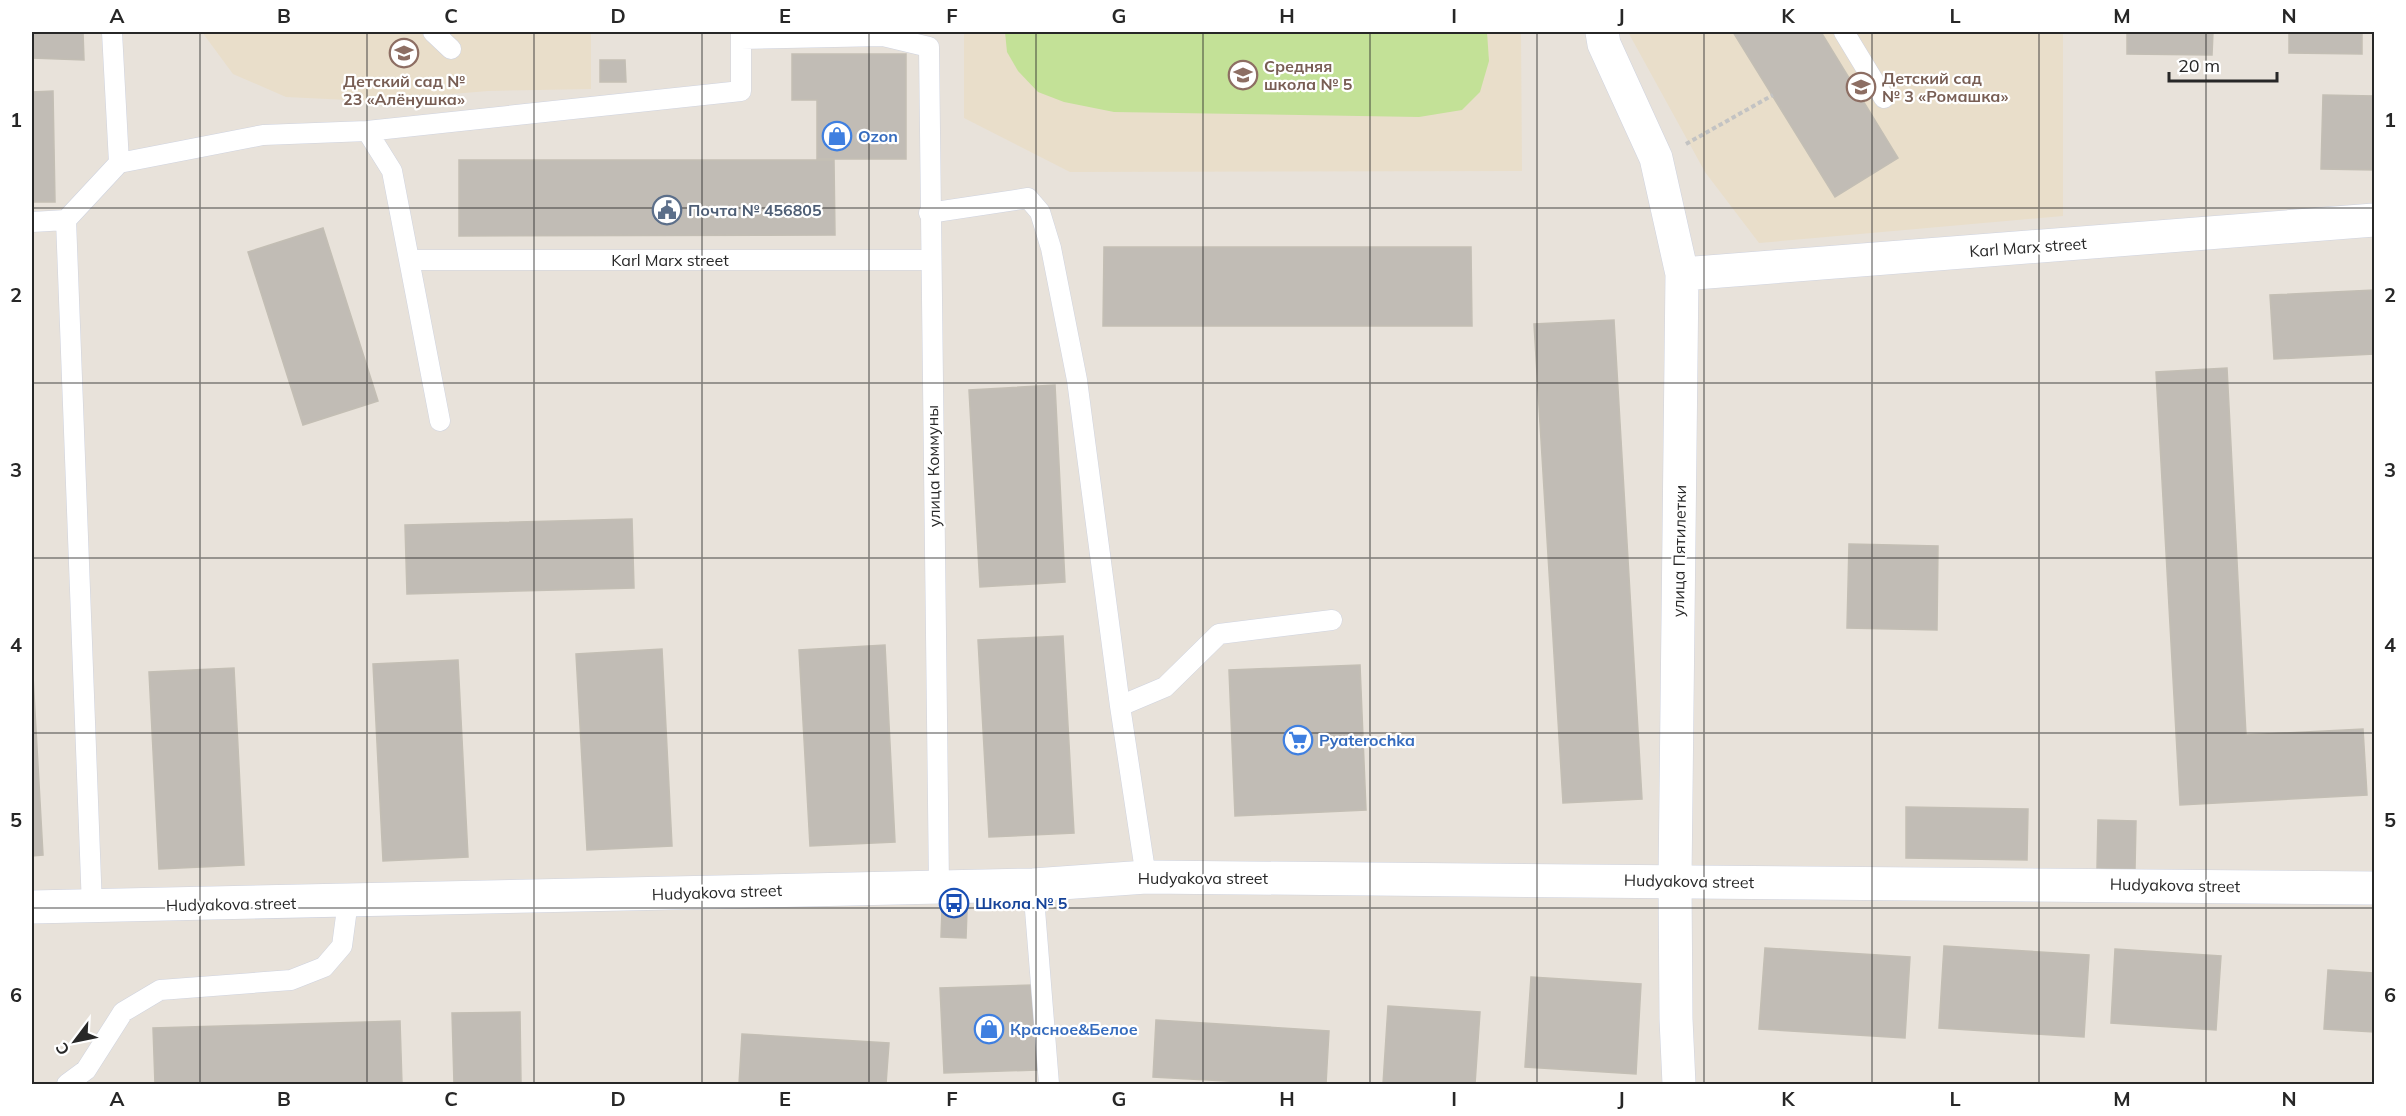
<svg xmlns="http://www.w3.org/2000/svg" width="2406" height="1116" font-family="Mulish,sans-serif">
	<style>
		.education { fill: #e9deca }
		.pitch { fill: #c3e197 }
		.building { fill: #c1bcb5; stroke: #c3beb4; stroke-width: 1.5 }
		.lines { fill: none; stroke-linecap: round; stroke-linejoin: round }
		.lane-casing { stroke: #cfd3df; stroke-width: 21 }
		.street-casing { stroke: #cfd3df; stroke-width: 34 }
		.secondary-casing { stroke: #cfd3df; stroke-width: 34 }
		.path { stroke: #c3c3c3; stroke-width: 4; stroke-dasharray: 4.5 3; stroke-linecap: butt }
		.lane { stroke: #fff; stroke-width: 20 }
		.street { stroke: #fff; stroke-width: 33 }
		.secondary { stroke: #fff; stroke-width: 33 }
		.grid { fill: none; stroke: #272727; stroke-width: 1.5; stroke-opacity: 0.55 }
		.labels { text-anchor: middle; dominant-baseline: central; stroke-width: 4.5; stroke-linejoin: round; paint-order: stroke }
		.education-label { font-size: 16px; font-weight: bold; fill: #785e54; stroke: #fff; text-anchor: start }
		.shop-label { font-size: 16px; font-weight: bold; fill: #366cbe; stroke: #fff; text-anchor: start }
		.service-label { font-size: 16px; font-weight: bold; fill: #4e5e75; stroke: #fff; text-anchor: start }
		.street-label { font-size: 16px; fill: #272727; stroke: #fff }
		.transit-label { font-size: 16px; font-weight: bold; fill: #164399; stroke: #fff; text-anchor: start }
		.neatline { fill: none; stroke: #272727; stroke-width: 2 }
		.grid-label { font-size: 20px; text-anchor: middle; font-weight: bold; fill: #272727 }
	</style>
	<rect width="100%" height="100%" fill="#e8e2da"/>
	<!-- education -->
	<path class="education" d="M202,32H591V89L488,91L369,101L286,97L233,74Z
		M964,32H1521L1522,171L1070,172L964,118Z
		M1628,32H2063V216L1759,243L1705,172Z"/>
	<!-- pitch -->
	<path class="pitch" d="M1005,32H1487L1489,61L1480,92L1462,110L1419,117L1114,112L1064,102L1038,92L1018,71L1007,52Z"/>
	<!-- building -->
	<path class="building" d="M32,32H83L84,60L32,58Z
		M1733,32H1821L1898,158L1835,197Z
		M2127,32H2213L2212,55L2127,54Z
		M2289,32H2362V54L2289,53Z
		M792,54H906V159H817V100H792Z
		M600,60H625L626,82H600Z
		M53,91L55,202H32V92Z
		M2323,95L2374,96V170L2321,169Z
		M459,160H834L835,235L459,236Z
		M323,228L378,401L303,425L248,252Z
		M1104,247H1471L1472,326H1103Z
		M2374,290V354L2274,359L2270,295Z
		M1614,320L1642,799L1563,803L1534,324Z
		M2227,368L2246,735L2363,729L2367,795L2180,805L2156,372Z
		M1055,385L1065,582L980,587L969,390Z
		M632,519L634,588L407,594L405,525Z
		M1849,544L1938,546L1937,630L1847,628Z
		M1063,636L1074,833L989,837L978,640Z
		M885,645L895,842L810,846L799,650Z
		M662,649L672,846L587,850L576,654Z
		M32,658L43,855L32,856Z
		M458,660L468,857L383,861L373,664Z
		M1360,665L1366,810L1235,816L1229,670Z
		M234,668L244,865L159,869L149,672Z
		M1906,807L2028,809L2027,860L1906,858Z
		M2098,820L2136,821L2135,869L2097,868Z
		M942,910H967L966,938L941,937Z
		M1944,946L2089,955L2084,1037L1939,1028Z
		M1765,948L1910,957L1905,1038L1759,1029Z
		M2115,949L2221,956L2216,1030L2111,1023Z
		M2328,970L2374,973V1032L2324,1029Z
		M1531,977L1641,984L1636,1074L1525,1067Z
		M1033,985L1037,1070L944,1073L940,988Z
		M1388,1006L1480,1012L1475,1084H1383Z
		M520,1012L521,1084H454L452,1013Z
		M1156,1020L1329,1031L1326,1084H1282L1153,1077Z
		M400,1021L402,1084H155L153,1028Z
		M742,1034L889,1043L886,1084H739Z"/>
	<g class="lines">
		<!-- lane casing -->
		<g class="lane-casing">
			<path id="lane" d="M112,32L119,163
				M433,32L451,49
				M1844,32L1884,98
				M741,39L883,36L929,47L939,886
				M367,131L392,171L440,421
				M929,213L1028,198L1040,212L1051,248L1077,380L1120,706L1146,877
				M66,220L92,907
				M32,222L66,220L119,163L263,135L367,131L741,91V32
				M409,260H930
				M1120,706L1165,687L1219,634L1332,620
				M1033,885L1049,1084
				M67,1084L86,1070L123,1012L160,990L291,980L324,967L342,946L348,901"/>
		</g>
		<!-- street casing -->
		<g class="street-casing">
			<path id="street" d="M1602,32L1604,44L1656,158L1682,274L1675,880L1676,1019L1679,1084
				M1682,274L2374,220"/>
		</g>
		<!-- secondary casing -->
		<g class="secondary-casing">
			<path id="secondary" d="M32,907L1033,885L1146,877L2374,888"/>
		</g>
		<!-- path -->
		<path class="path" d="M1686,144L1773,95"/>
		<!-- lane -->
		<use href="#lane" class="lane"/>
		<!-- street -->
		<use href="#street" class="street"/>
		<!-- secondary -->
		<use href="#secondary" class="secondary"/>
	</g>
	<!-- grid -->
	<path class="grid" d="M200,32V1084M367,32V1084M534,32V1084M702,32V1084M869,32V1084M1036,32V1084M1203,32V1084M1370,32V1084M1537,32V1084M1704,32V1084M1872,32V1084M2039,32V1084M2206,32V1084M32,208H2374M32,383H2374M32,558H2374M32,733H2374M32,908H2374"/>
	<!-- icons -->
	<defs>
		<g id="school-ring" transform="scale(1.5)"><circle r="9.5" fill="#fff" stroke="#8d6e63" stroke-width="1.5"/><path d="M0-5L7-2L0 1L-7-2ZM-4 1L0 2.5L4 1V4Q0 6-4 4Z" fill="#8d6e63"/></g>
		<g id="shop-ring" transform="scale(1.5)"><circle r="9.5" fill="#fff" stroke="#3f7fe0" stroke-width="1.5"/><path d="M-5-2.5h2.3a2.7 3.5 0 0 1 5.4 0H5L5.5 6h-11ZM-1.5-2.5h3a1.5 2.3 0 0 0-3 0Z" fill="#3f7fe0"/></g>
		<g id="civic-ring" transform="scale(1.5)"><circle r="9.5" fill="#fff" stroke="#5c6f8a" stroke-width="1.5"/><path d="M-.6-6.5H3V-4.5H.6V-3L4-1V1h2V6H-6V1h2V-1L-.6-3ZM-1.2 2.5V6h2.4V2.5Z" fill="#5c6f8a"/></g>
		<g id="supermarket-ring" transform="scale(1.5)"><circle r="9.5" fill="#fff" stroke="#3f7fe0" stroke-width="1.5"/><path d="M-6-5.5h2.5l.6 2H6L4.5 2H-2.5L-4.4-4H-6ZM-1.5 3.2a1.3 1.3 0 1 0 .1 0ZM3 3.2a1.3 1.3 0 1 0 .1 0Z" fill="#3f7fe0"/></g>
		<g id="bus-ring" transform="scale(1.5)"><circle r="9.5" fill="#fff" stroke="#1a4fb4" stroke-width="1.5"/><path d="M-5-6H5V4H4V6H2V4H-2V6H-4V4H-5ZM-3.5-4V0h7V-4ZM-3.5 1.2v1.5H-2V1.2ZM2 1.2v1.5H3.5V1.2Z" fill="#1a4fb4"/></g>
	</defs>
	<g fill-rule="evenodd">
		<use href="#school-ring" x="404" y="53"/>
		<use href="#school-ring" x="1243" y="75"/>
		<use href="#school-ring" x="1861" y="87"/>
		<use href="#shop-ring" x="837" y="136"/>
		<use href="#civic-ring" x="667" y="210"/>
		<use href="#supermarket-ring" x="1298" y="740"/>
		<use href="#bus-ring" x="954" y="903"/>
		<use href="#shop-ring" x="989" y="1029"/>
	</g>
	<g class="labels">
		<!-- education labels -->
		<g class="education-label">
			<text x="1264" y="66">Средняя<tspan x="1264" dy="18">школа № 5</tspan></text>
			<text x="1882" y="78">Детский сад<tspan x="1882" dy="18">№ 3 «Ромашка»</tspan></text>
			<text x="404" y="81" text-anchor="middle">Детский сад №<tspan x="404" dy="18">23 «Алёнушка»</tspan></text>
		</g>
		<!-- shop labels -->
		<g class="shop-label">
			<text x="858" y="136">Ozon</text>
			<text x="1319" y="740">Pyaterochka</text>
			<text x="1010" y="1029">Красное&amp;Белое</text>
		</g>
		<!-- service labels -->
		<g class="service-label">
			<text x="688" y="210">Почта № 456805</text>
		</g>
		<!-- street labels -->
		<g class="street-label">
			<text transform="translate(2028 247) rotate(-4)">Karl Marx street</text>
			<text x="670" y="260">Karl Marx street</text>
			<text transform="translate(933 466) rotate(-91)">улица Коммуны</text>
			<text transform="translate(1679 551) rotate(-89)">улица Пятилетки</text>
			<text x="1203" y="878">Hudyakova street</text>
			<text transform="translate(1689 881) rotate(1)">Hudyakova street</text>
			<text transform="translate(2175 885) rotate(1)">Hudyakova street</text>
			<text transform="translate(717 892) rotate(-2)">Hudyakova street</text>
			<text transform="translate(231 904) rotate(-1)">Hudyakova street</text>
		</g>
		<!-- transit labels -->
		<g class="transit-label">
			<text x="975" y="903">Школа № 5</text>
		</g>
	</g>
	<!-- border -->
	<rect width="2406" height="1116" fill="none" stroke="#ffffff" stroke-width="66"/>
	<!-- north arrow -->
	<g transform="translate(75 1041) rotate(238)" stroke="#ffffff" stroke-width="4.5" paint-order="stroke">
	<path d="M0-4.5L10 22L0 15L-10 22Z" fill="#272727"/>
	<text y="-9" font-size="16" font-weight="bold" text-anchor="middle" fill="#272727">С</text>
	</g>
	<!-- scale -->
	<path d="M2169 72v9h108v-9" fill="none" stroke="#272727" stroke-width="3"/>
	<text x="2178" y="72" font-size="18" fill="#272727" stroke="#ffffff" stroke-width="4.5" paint-order="stroke">20 m</text>
	<rect x="33" y="33" width="2340" height="1050" class="neatline"/>
	<g class="grid-label">
		<text x="117" y="23">A</text>
		<text x="284" y="23">B</text>
		<text x="451" y="23">C</text>
		<text x="618" y="23">D</text>
		<text x="785" y="23">E</text>
		<text x="952" y="23">F</text>
		<text x="1119" y="23">G</text>
		<text x="1287" y="23">H</text>
		<text x="1454" y="23">I</text>
		<text x="1621" y="23">J</text>
		<text x="1788" y="23">K</text>
		<text x="1955" y="23">L</text>
		<text x="2122" y="23">M</text>
		<text x="2289" y="23">N</text>
		<text x="16" y="127">1</text>
		<text x="2390" y="127">1</text>
		<text x="16" y="302">2</text>
		<text x="2390" y="302">2</text>
		<text x="16" y="477">3</text>
		<text x="2390" y="477">3</text>
		<text x="16" y="652">4</text>
		<text x="2390" y="652">4</text>
		<text x="16" y="827">5</text>
		<text x="2390" y="827">5</text>
		<text x="16" y="1002">6</text>
		<text x="2390" y="1002">6</text>
		<text x="117" y="1106">A</text>
		<text x="284" y="1106">B</text>
		<text x="451" y="1106">C</text>
		<text x="618" y="1106">D</text>
		<text x="785" y="1106">E</text>
		<text x="952" y="1106">F</text>
		<text x="1119" y="1106">G</text>
		<text x="1287" y="1106">H</text>
		<text x="1454" y="1106">I</text>
		<text x="1621" y="1106">J</text>
		<text x="1788" y="1106">K</text>
		<text x="1955" y="1106">L</text>
		<text x="2122" y="1106">M</text>
		<text x="2289" y="1106">N</text>
	</g>
</svg>
